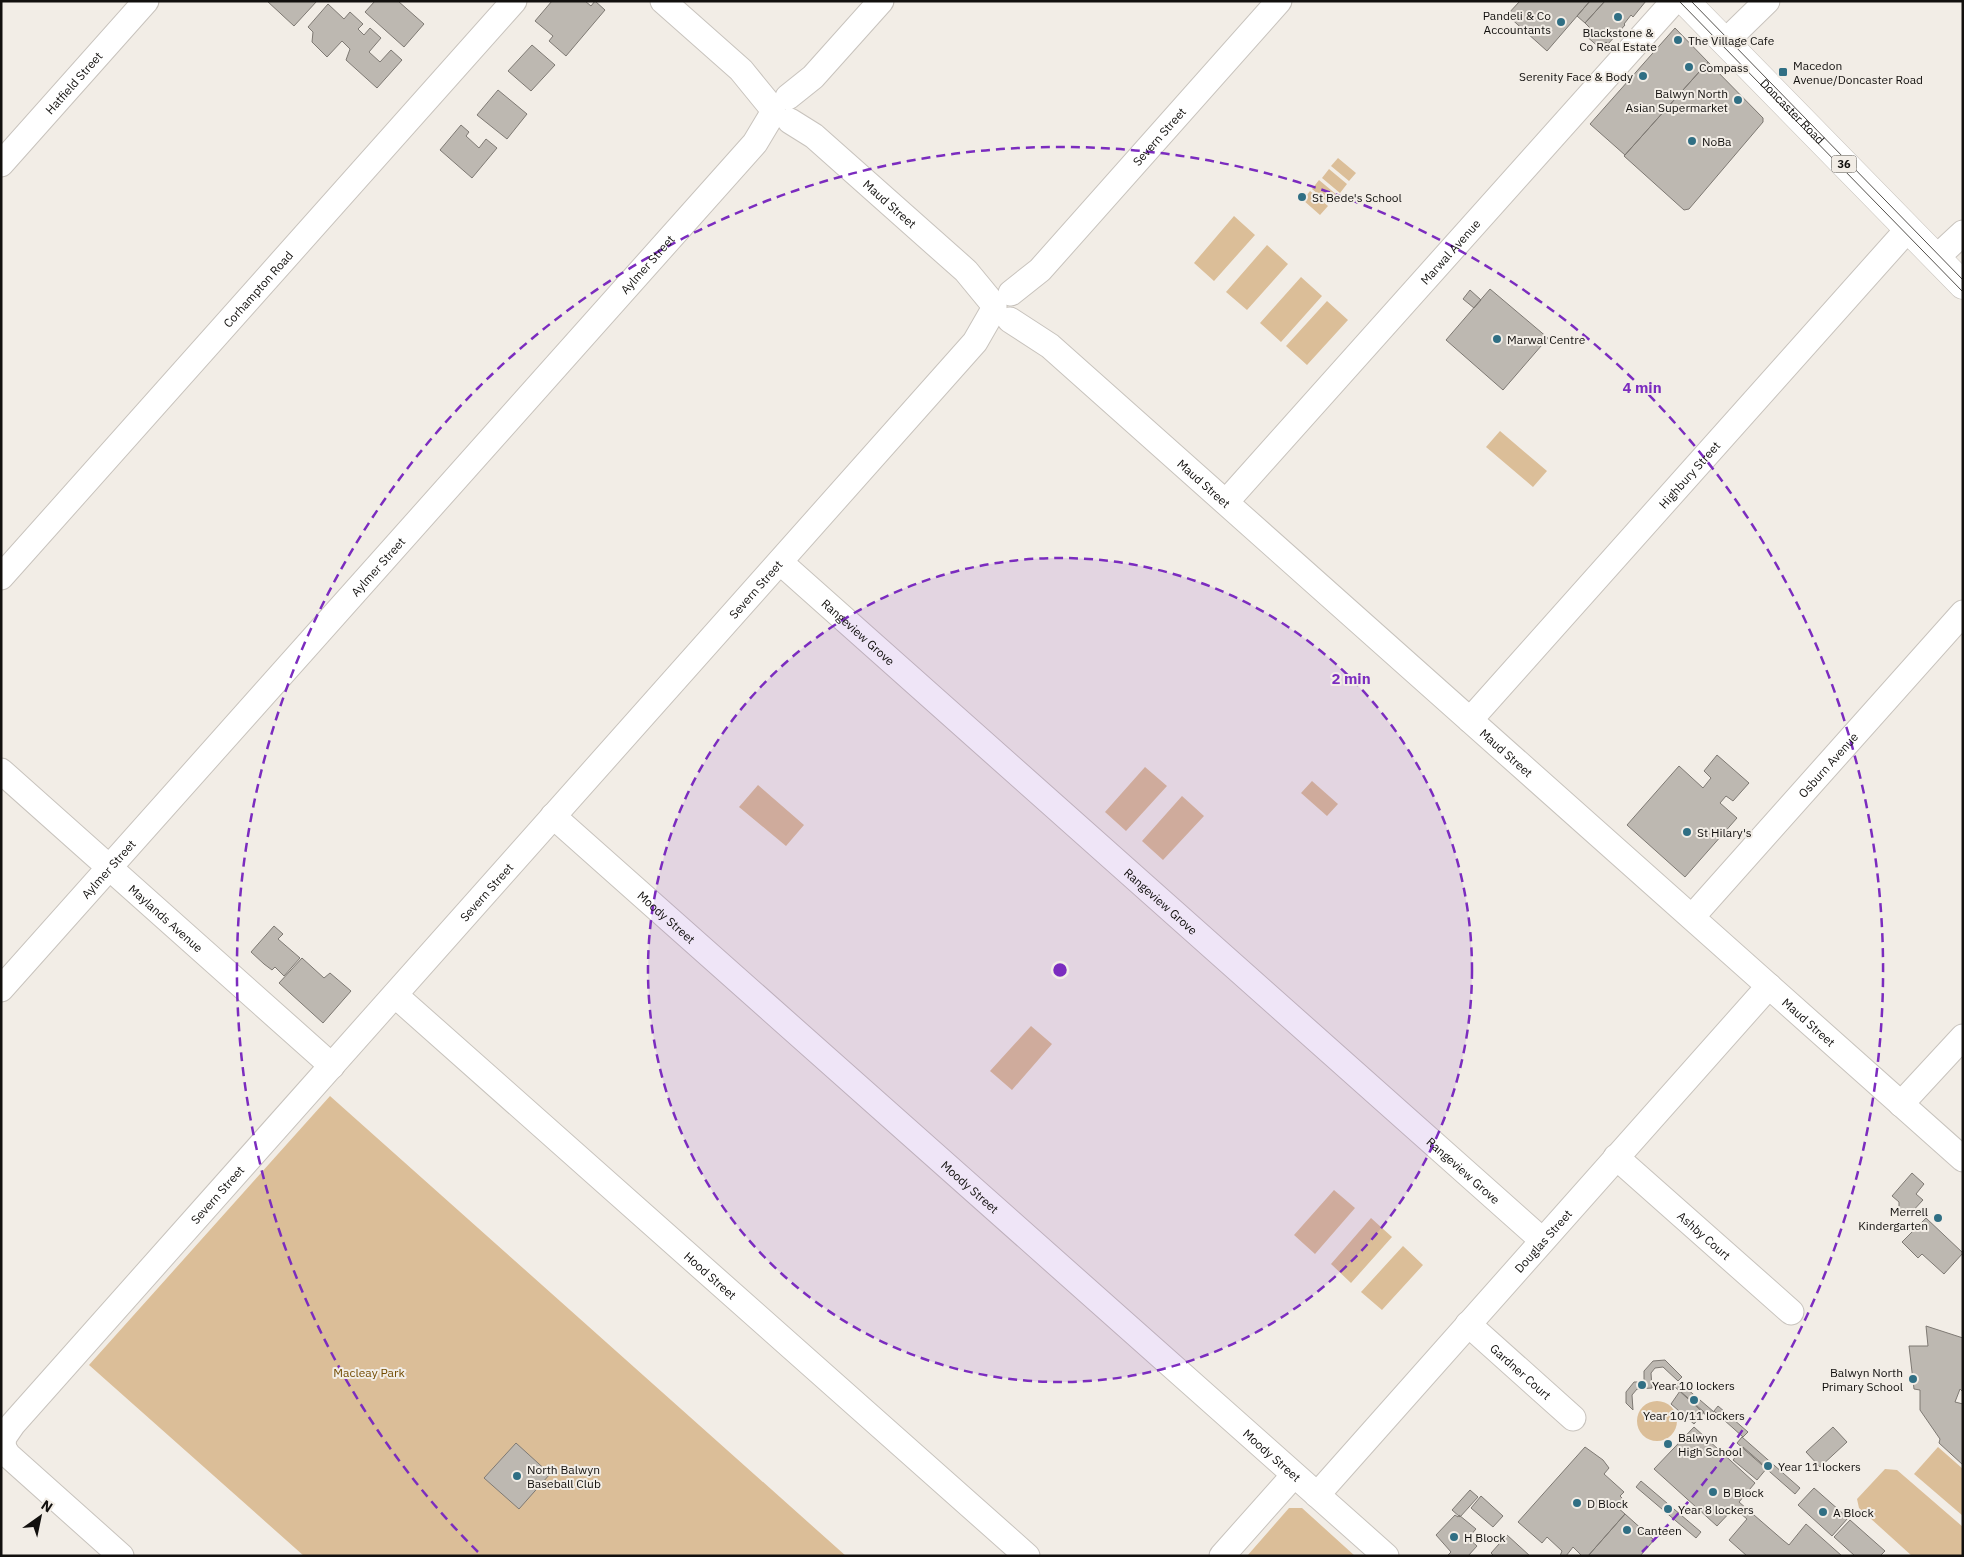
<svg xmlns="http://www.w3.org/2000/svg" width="1964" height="1557" font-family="'IBM Plex Sans',sans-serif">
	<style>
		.green { fill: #dbbe98 }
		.building { fill: #bdb8b1; stroke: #7e7973 }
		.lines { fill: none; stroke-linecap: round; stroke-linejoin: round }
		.minor-casing { stroke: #c8c3bd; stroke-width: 27 }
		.major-casing { stroke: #c8c3bd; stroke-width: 29 }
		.minor { stroke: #fff; stroke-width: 25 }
		.major { stroke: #fff; stroke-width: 28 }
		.tram { stroke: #524f4b; stroke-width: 1 }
		.ring { fill: none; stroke: #7b2cbf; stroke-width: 2.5; stroke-dasharray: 9 6 }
		.poi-dot { fill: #306f84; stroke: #f2ede6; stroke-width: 2 }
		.labels { text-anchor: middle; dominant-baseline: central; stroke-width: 4; stroke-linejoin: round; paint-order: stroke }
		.shield { fill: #f2ede6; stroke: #55524f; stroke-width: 1 }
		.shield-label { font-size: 11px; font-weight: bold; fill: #12100e }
		.poi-label { font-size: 12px; fill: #12100e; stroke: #f2ede6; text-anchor: start }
		.street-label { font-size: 12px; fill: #12100e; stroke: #f2ede6 }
		.park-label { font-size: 12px; fill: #724b02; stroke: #f2ede6 }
		.centre { fill: #7b2cbf; stroke: #f2ede6; stroke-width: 2.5 }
		.ring-label { font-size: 15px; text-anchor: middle; font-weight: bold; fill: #7b2cbf; stroke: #f2ede6; stroke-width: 4; stroke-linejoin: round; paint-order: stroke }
	</style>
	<rect width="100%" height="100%" fill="#f2ede6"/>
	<!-- green -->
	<path class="green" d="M1338,158L1356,173L1349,181L1331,166Z
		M1329,169L1347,184L1340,193L1322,178Z
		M1319,180L1337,195L1330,204L1312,189Z
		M1310,191L1328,206L1320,215L1303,200Z
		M1234,216L1255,235L1214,281L1194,263Z
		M1267,245L1288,264L1247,310L1226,292Z
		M1301,277L1322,296L1281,342L1260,323Z
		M1327,301L1348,320L1307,365L1286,346Z
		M1500,431L1547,471L1533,487L1486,447Z
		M1145,767L1167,786L1126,831L1105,812Z
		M1312,781L1338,804L1327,816L1301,793Z
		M758,785L804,825L786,846L739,807Z
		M1182,796L1204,816L1163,860L1142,841Z
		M1031,1026L1052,1044L1012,1090L990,1071Z
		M330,1096L846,1556H304L89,1365Z
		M1334,1190L1355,1208L1315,1254L1294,1235Z
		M1371,1218L1392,1237L1351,1283L1331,1264Z
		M1403,1246L1423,1265L1382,1310L1361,1292Z
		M1637 1421a20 20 0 1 1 40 0a20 20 0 1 1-40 0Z
		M1938,1447L1963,1469V1516L1914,1474Z
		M1885,1469L1897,1470L1963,1527V1556H1912L1859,1508L1857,1499Z
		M1289,1508H1302L1355,1556H1247Z"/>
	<!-- building -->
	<path class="building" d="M267,1H317L294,26Z
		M375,1H398L424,24L404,47L365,12Z
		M552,1H585L591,6L595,1L605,10L566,56L549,41L553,36L535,21Z
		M1520,1H1590L1547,51L1507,15Z
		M1590,1H1605L1585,23L1577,16Z
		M1605,1H1646L1633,17L1631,15L1624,24L1625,25L1608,44L1606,42L1601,49L1585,35L1591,29L1585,23Z
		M328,4L344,19L350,12L363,24L358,29L364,35L370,28L381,38L369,52L380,62L391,50L402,60L377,88L346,60L350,49L342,41L327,57L312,42L313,32L308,27Z
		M1675,28L1708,62L1625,155L1590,124Z
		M532,45L555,65L531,91L508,71Z
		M1708,62L1763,118V122L1689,209L1684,210L1624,156Z
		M498,90L527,114L507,139L477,115Z
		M461,125L469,132L466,136L479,148L486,139L497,148L472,178L440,150Z
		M1490,289L1548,338L1503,390L1446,340Z
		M1470,290L1481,300L1474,308L1463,299Z
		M1717,755L1749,783L1733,801L1726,796L1720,803L1737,818L1685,877L1627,825L1679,766L1703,788L1711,778L1704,771Z
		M274,926L283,934L278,939L300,958L284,976L275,967L272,970L264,964L251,952Z
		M302,958L324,978L330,973L351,991L323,1023L279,983Z
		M1912,1173L1924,1184L1916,1194L1923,1200L1909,1215L1904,1210L1899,1215V1202L1892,1196Z
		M1926,1218L1963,1253L1944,1274L1922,1254L1918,1258L1902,1242Z
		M1926,1326L1963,1338V1392L1960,1389L1955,1402L1963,1404V1465L1939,1443L1940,1439L1920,1410V1390L1914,1389L1909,1346H1928Z
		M1665,1360L1682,1377L1678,1381L1663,1367L1655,1368L1651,1373L1652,1388L1637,1389L1632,1395L1633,1410L1626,1403V1392L1634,1382H1644V1371L1653,1361Z
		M1679,1382L1714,1412L1709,1418L1675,1387Z
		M1680,1391L1704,1412L1694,1424L1671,1404Z
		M1718,1406L1748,1432L1743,1437L1714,1411Z
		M1694,1427L1755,1483L1739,1502L1784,1541L1789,1545L1806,1524L1842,1556H1747L1729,1540L1747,1519L1734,1508L1717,1526L1654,1469Z
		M1833,1427L1847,1442L1820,1467L1806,1452Z
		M1742,1437L1800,1488L1795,1494L1737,1443Z
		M516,1443L550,1474L519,1509L484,1478Z
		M1585,1447L1603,1460L1609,1468L1604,1474L1624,1492L1620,1496L1623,1499L1617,1507L1625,1514L1588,1556H1582L1573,1547L1566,1556H1560L1562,1551L1547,1537L1542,1543L1518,1522Z
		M1743,1447L1767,1468L1757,1480L1733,1460Z
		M1641,1481L1701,1532L1696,1538L1636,1487Z
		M1814,1488L1848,1518L1832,1536L1798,1505Z
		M1470,1490L1478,1497L1460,1517L1452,1510Z
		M1481,1496L1503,1516L1493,1527L1471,1508Z
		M1625,1514L1654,1540L1640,1556H1588Z
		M1455,1515L1458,1517L1459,1515L1476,1529L1468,1538L1477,1546L1468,1556H1447L1451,1552L1436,1535Z
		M1850,1520L1885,1551L1880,1556H1855L1834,1537Z
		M1507,1535L1530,1556H1494L1491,1553Z"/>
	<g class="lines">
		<!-- minor casing -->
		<g class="minor-casing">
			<g id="minor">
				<path d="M663,1L741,70L772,108"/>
				<path d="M1725,42L1767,1"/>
				<path d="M788,97L813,77L881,1"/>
				<path id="s1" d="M790,121L814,136L966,271L994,305"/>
				<path id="s2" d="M1,164L146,1"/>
				<path d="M1936,258L1963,233"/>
				<path id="s3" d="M1011,293L1040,270L1279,1"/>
				<path id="s4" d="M1010,320L1050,346L1963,1159"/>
				<path id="s5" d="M1226,502L1674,1"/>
				<path id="s6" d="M780,562L1542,1240"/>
				<path id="s7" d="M1,577L514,1"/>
				<path id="s8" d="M1470,720L1908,229"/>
				<path id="s9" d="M1,771L332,1066"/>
				<path id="s10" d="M553,816L1386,1556"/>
				<path id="s11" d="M1692,917L1963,613"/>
				<path id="s12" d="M1,989L755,143L773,113"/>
				<path id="s13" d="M395,995L1027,1556"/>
				<path d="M1901,1104L1963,1037"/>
				<path id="s14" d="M1616,1157L1791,1312"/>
				<path id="s15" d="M1468,1324L1573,1418"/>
				<path d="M1,1444L8,1455L121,1556"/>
				<path id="s16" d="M3,1444L4,1437L13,1424L975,342L994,309"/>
				<path id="s17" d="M1317,1495L1769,986"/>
				<path d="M1222,1556L1294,1475"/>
			</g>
		</g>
		<!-- major casing -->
		<g class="major-casing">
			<g id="major">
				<path id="s18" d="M1685,1L1963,285"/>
			</g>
		</g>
		<!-- minor -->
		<use href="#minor" class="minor"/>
		<!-- major -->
		<use href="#major" class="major"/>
		<!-- tram -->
		<path class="tram" d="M1679,1L1963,292
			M1691,1L1963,280"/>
	</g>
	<!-- distance rings -->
	<circle cx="1060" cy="970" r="412" fill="#7b2cbf" fill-opacity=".12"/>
	<g class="ring">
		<circle cx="1060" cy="970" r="412"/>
		<path d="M478 1552A823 823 0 1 1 1642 1552"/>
	</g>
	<!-- markers -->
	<g class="poi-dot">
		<circle cx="1618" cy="17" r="5"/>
		<circle cx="1561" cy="22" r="5"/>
		<circle cx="1678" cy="40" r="5"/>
		<circle cx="1689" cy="67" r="5"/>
		<rect x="1778" y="67" width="10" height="10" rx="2.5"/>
		<circle cx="1643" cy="76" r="5"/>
		<circle cx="1738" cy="100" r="5"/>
		<circle cx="1692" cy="141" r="5"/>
		<circle cx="1302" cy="197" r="5"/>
		<circle cx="1497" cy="339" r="5"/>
		<circle cx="1687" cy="832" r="5"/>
		<circle cx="1938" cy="1218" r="5"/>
		<circle cx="1913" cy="1379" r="5"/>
		<circle cx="1642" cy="1385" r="5"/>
		<circle cx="1694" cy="1400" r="5"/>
		<circle cx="1668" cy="1444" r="5"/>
		<circle cx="1768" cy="1466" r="5"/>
		<circle cx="517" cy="1476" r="5"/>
		<circle cx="1713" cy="1492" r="5"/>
		<circle cx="1577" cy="1503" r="5"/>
		<circle cx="1668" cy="1509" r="5"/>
		<circle cx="1823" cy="1512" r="5"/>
		<circle cx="1627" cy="1530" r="5"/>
		<circle cx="1454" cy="1537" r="5"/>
	</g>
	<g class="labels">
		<!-- shield labels -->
		<rect class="shield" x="1831.5" y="155.5" width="25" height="17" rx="4"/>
		<g class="shield-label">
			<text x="1844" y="164">36</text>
		</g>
		<!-- poi labels -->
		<g class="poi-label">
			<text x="1551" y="15" text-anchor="end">Pandeli &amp; Co<tspan x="1551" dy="14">Accountants</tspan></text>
			<text x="1618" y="32" text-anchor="middle">Blackstone &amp;<tspan x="1618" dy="14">Co Real Estate</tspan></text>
			<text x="1688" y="40">The Village Cafe</text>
			<text x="1793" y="65">Macedon<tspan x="1793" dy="14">Avenue/Doncaster Road</tspan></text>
			<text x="1699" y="67">Compass</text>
			<text x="1633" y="76" text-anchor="end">Serenity Face &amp; Body</text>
			<text x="1728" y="93" text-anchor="end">Balwyn North<tspan x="1728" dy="14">Asian Supermarket</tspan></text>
			<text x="1702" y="141">NoBa</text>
			<text x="1312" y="197">St Bede's School</text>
			<text x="1507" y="339">Marwal Centre</text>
			<text x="1697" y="832">St Hilary's</text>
			<text x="1928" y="1211" text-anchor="end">Merrell<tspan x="1928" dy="14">Kindergarten</tspan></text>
			<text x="1903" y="1372" text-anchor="end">Balwyn North<tspan x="1903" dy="14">Primary School</tspan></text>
			<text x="1652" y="1385">Year 10 lockers</text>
			<text x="1694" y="1415" text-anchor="middle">Year 10/11 lockers</text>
			<text x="1678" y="1437">Balwyn<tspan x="1678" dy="14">High School</tspan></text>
			<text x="1778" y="1466">Year 11 lockers</text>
			<text x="527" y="1469">North Balwyn<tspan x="527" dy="14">Baseball Club</tspan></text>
			<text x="1723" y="1492">B Block</text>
			<text x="1587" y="1503">D Block</text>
			<text x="1678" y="1509">Year 8 lockers</text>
			<text x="1833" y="1512">A Block</text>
			<text x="1637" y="1530">Canteen</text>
			<text x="1464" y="1537">H Block</text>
		</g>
		<!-- street labels -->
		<g class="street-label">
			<text stroke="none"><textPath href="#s2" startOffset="109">Hatfield Street</textPath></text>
			<text stroke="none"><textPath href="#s18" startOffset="154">Doncaster Road</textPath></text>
			<text stroke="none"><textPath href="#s3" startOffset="216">Severn Street</textPath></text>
			<text stroke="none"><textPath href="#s1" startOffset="130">Maud Street</textPath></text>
			<text stroke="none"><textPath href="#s5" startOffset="336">Marwal Avenue</textPath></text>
			<text stroke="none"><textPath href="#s12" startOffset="971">Aylmer Street</textPath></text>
			<text stroke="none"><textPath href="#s7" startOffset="386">Corhampton Road</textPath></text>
			<text stroke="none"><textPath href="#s8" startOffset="329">Highbury Street</textPath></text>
			<text stroke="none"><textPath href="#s4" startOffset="254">Maud Street</textPath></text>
			<text stroke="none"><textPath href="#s12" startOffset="566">Aylmer Street</textPath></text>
			<text stroke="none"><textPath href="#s16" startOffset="1140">Severn Street</textPath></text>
			<text stroke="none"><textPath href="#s6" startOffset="105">Rangeview Grove</textPath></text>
			<text stroke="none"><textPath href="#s4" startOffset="659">Maud Street</textPath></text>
			<text stroke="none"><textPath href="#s11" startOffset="204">Osburn Avenue</textPath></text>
			<text stroke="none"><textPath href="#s12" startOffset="161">Aylmer Street</textPath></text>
			<text stroke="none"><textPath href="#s16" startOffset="735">Severn Street</textPath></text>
			<text stroke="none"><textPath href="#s6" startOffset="510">Rangeview Grove</textPath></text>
			<text stroke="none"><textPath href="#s10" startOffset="152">Moody Street</textPath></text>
			<text stroke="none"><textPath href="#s9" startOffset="221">Maylands Avenue</textPath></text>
			<text stroke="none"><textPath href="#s4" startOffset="1064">Maud Street</textPath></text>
			<text stroke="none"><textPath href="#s6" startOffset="915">Rangeview Grove</textPath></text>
			<text stroke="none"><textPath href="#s10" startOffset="558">Moody Street</textPath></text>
			<text stroke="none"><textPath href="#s16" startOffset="330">Severn Street</textPath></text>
			<text stroke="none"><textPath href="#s14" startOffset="118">Ashby Court</textPath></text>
			<text stroke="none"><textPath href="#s17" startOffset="340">Douglas Street</textPath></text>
			<text stroke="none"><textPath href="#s13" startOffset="422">Hood Street</textPath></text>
			<text stroke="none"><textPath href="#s15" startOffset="71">Gardner Court</textPath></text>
			<text stroke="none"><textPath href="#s10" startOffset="962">Moody Street</textPath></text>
		</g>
		<!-- park labels -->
		<g class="park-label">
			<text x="369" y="1372">Macleay Park</text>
		</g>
	</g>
	<circle cx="1060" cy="970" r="8" class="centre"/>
	<g class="ring-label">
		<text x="1642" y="393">4 min</text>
		<text x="1351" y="684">2 min</text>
	</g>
	<!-- border -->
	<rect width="1964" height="1557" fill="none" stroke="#12100e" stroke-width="5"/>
	<!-- north arrow -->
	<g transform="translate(40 1517) rotate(33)" stroke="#f2ede6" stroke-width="4" paint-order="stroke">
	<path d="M0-4L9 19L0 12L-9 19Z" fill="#12100e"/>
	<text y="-8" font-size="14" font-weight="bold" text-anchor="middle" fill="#12100e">N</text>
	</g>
</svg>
